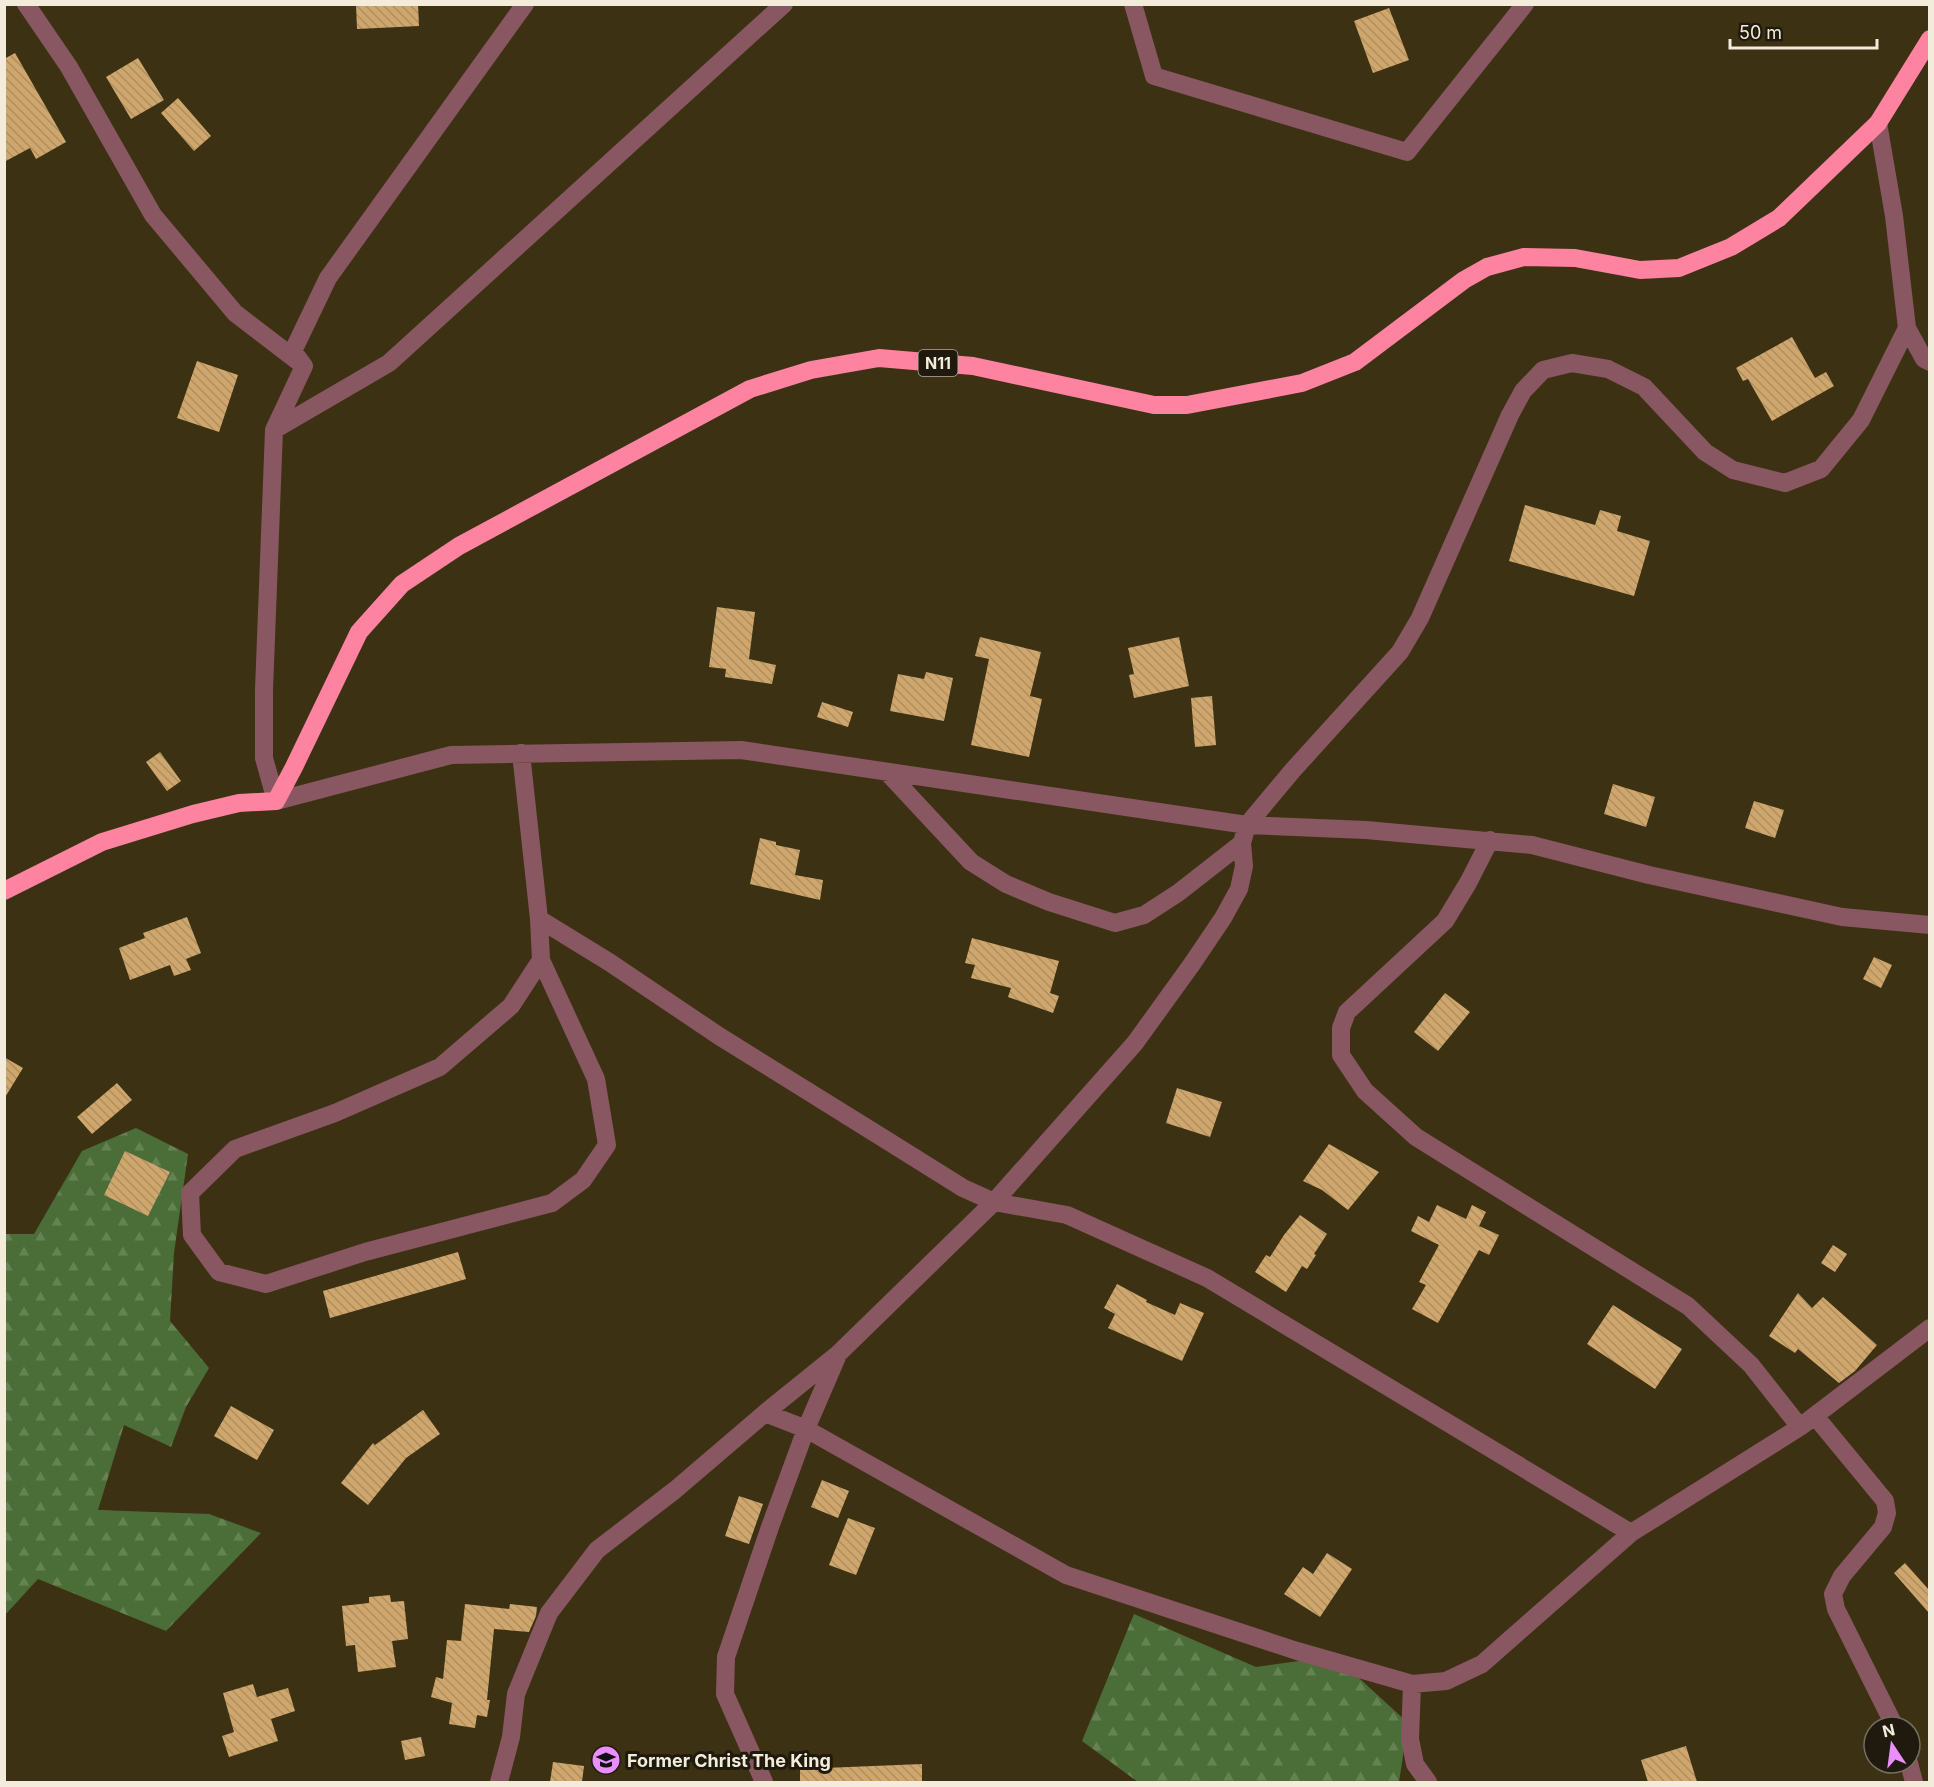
<svg xmlns="http://www.w3.org/2000/svg" width="1934" height="1787" font-family="Inter,sans-serif">
	<style>
		.forest { fill: url(#forest-firs) }
		.building { fill: url(#building-back-hatch) }
		.lines { fill: none; stroke-linecap: round; stroke-linejoin: round }
		.minor { stroke: #895761; stroke-width: 18 }
		.highway { stroke: #fd83a0; stroke-width: 18 }
		.labels { text-anchor: middle; dominant-baseline: central; stroke-width: 6; stroke-linejoin: round; paint-order: stroke }
		.shield { fill: #1f1a0d; stroke: #b3ad9d; stroke-width: 1.5 }
		.shield-label { font-size: 16px; font-weight: bold; fill: #f3ecdb }
		.poi-label { font-size: 18px; font-weight: bold; fill: #f3ecdb; stroke: #1f1a0d; text-anchor: start }
	</style>
	<defs>
		<pattern id="forest-firs" width="22" height="20" patternUnits="userSpaceOnUse" patternTransform="scale(1.5)"><rect width="22" height="20" fill="#4b6d37"/><path d="M5 1l3.5 6h-7zM16 11l3.5 6h-7z" fill="#658253"/></pattern>
		<pattern id="building-back-hatch" width="6" height="6" patternUnits="userSpaceOnUse" patternTransform="scale(1.5)"><rect width="6" height="6" fill="#cfa76c"/><path d="M-1 5l2 2M0 0l6 6M5-1l2 2" fill="none" stroke="#ae8f62"/></pattern>
	</defs>
	<rect width="100%" height="100%" fill="#3d3114"/>
	<!-- forest -->
	<path class="forest" d="M136,1128L188,1154L174,1253L170,1321L209,1368L186,1407L171,1447L124,1425L98,1510L209,1514L261,1533L166,1631L38,1579L5,1615V1234H34L82,1151Z
		M1134,1614L1256,1667L1335,1656L1408,1723L1399,1782H1138L1082,1741Z"/>
	<!-- building -->
	<path class="building" d="M356,4H418L419,26L357,29Z
		M1389,8L1409,60L1373,73L1354,21Z
		M15,53L66,142L36,159L30,148L4,162V59Z
		M138,58L164,100L131,119L106,77Z
		M178,98L211,136L194,151L161,113Z
		M1792,337L1815,378L1826,372L1834,386L1772,421L1748,379L1743,381L1736,368Z
		M197,361L238,375L219,432L177,418Z
		M1525,505L1595,525L1600,510L1621,516L1617,531L1650,541L1634,596L1509,561Z
		M717,607L755,612L749,659L776,665L772,684L725,677L726,669L709,667Z
		M980,637L1041,652L1030,696L1042,699L1029,757L971,745L989,659L975,656Z
		M1179,637L1189,686L1134,698L1129,675L1134,674L1128,648Z
		M926,672L953,678L944,721L890,711L898,674L924,679Z
		M1212,696L1216,745L1195,747L1191,698Z
		M822,702L853,712L848,727L817,717Z
		M160,752L181,781L167,791L146,762Z
		M1613,784L1655,797L1646,827L1604,814Z
		M1754,801L1784,810L1775,838L1745,828Z
		M760,838L776,842V845L800,850L795,875L823,880L820,900L750,884Z
		M187,917L201,953L186,959L191,970L174,976L170,965L130,980L119,948L145,938L143,933Z
		M972,938L1059,961L1050,993L1059,996L1053,1013L1008,997L1011,988L971,978L975,965L965,963Z
		M1874,957L1892,965L1881,988L1863,979Z
		M1445,993L1470,1012L1438,1051L1414,1032Z
		M4,1057L23,1068L4,1099Z
		M117,1083L132,1100L92,1134L77,1117Z
		M1177,1088L1222,1102L1210,1137L1166,1123Z
		M1329,1144L1379,1172L1348,1210L1322,1190L1303,1181Z
		M125,1151L170,1172L148,1216L104,1195Z
		M1437,1205L1466,1219L1472,1205L1486,1212L1479,1226L1499,1235L1489,1255L1479,1250L1438,1323L1412,1309L1426,1285L1419,1282L1439,1245L1411,1231L1418,1216L1429,1222Z
		M1300,1215L1327,1234L1314,1254L1316,1255L1307,1269L1302,1266L1286,1292L1255,1272L1266,1255L1270,1257L1284,1235Z
		M1833,1245L1847,1254L1835,1272L1821,1263Z
		M458,1252L466,1279L330,1318L323,1291Z
		M1117,1284L1147,1300L1146,1302L1175,1315L1180,1303L1204,1313L1182,1361L1108,1328L1115,1314L1104,1308Z
		M1798,1293L1812,1308L1823,1297L1877,1345L1855,1371L1839,1383L1798,1349L1795,1353L1769,1336Z
		M1613,1305L1682,1349L1655,1389L1587,1344Z
		M231,1406L274,1430L257,1460L214,1436Z
		M423,1410L440,1434L406,1458L368,1505L341,1483L373,1443L375,1445Z
		M822,1480L849,1491L838,1518L811,1507Z
		M739,1496L763,1504L749,1544L725,1536Z
		M848,1518L875,1528L856,1575L829,1565Z
		M1327,1553L1352,1569L1320,1617L1284,1594L1303,1567L1313,1574Z
		M1905,1563L1929,1590V1613L1894,1573Z
		M390,1595L391,1602L404,1601L408,1639L392,1641L396,1667L358,1672L355,1645L346,1646L342,1606L369,1603V1597Z
		M465,1604L509,1609L510,1604L537,1607L536,1616L529,1632L494,1629L487,1700H490L487,1717L477,1715L475,1728L449,1724L452,1703L431,1697L436,1677L443,1679L447,1640L461,1641Z
		M253,1684L257,1697L288,1688L295,1711L271,1719L278,1741L229,1757L222,1736L234,1732L223,1693Z
		M421,1737L425,1756L405,1760L401,1741Z
		M1686,1746L1697,1782H1648L1641,1760Z
		M553,1762L584,1766L582,1782H550Z
		M922,1764V1782H800V1769Z"/>
	<g class="lines">
		<!-- minor -->
		<path class="minor" d="M26,4L69,67L153,215L235,313L299,362
			M525,4L328,278L293,351L304,366L274,430L264,690V758L276,801L451,755L741,750L1247,825L1366,830L1532,845L1649,875L1842,917L1930,925
			M1133,4L1154,76L1407,152L1525,4
			M1878,123L1894,216L1907,328L1924,359L1930,362
			M274,430L389,363L784,4
			M888,773L971,862L1006,884L1049,902L1115,923L1144,915L1178,893L1242,843
			M1490,840L1468,883L1445,921L1347,1012L1341,1028V1055L1365,1091L1416,1137L1688,1306L1751,1365L1800,1427
			M539,919L541,960L596,1079L607,1145L583,1180L552,1203L365,1252L266,1284L219,1272L192,1235L190,1193L235,1149L335,1113L440,1067L511,1006L541,960
			M994,1202L1135,1043L1192,964L1223,918L1239,889L1244,866L1242,843L1247,825L1293,770L1400,652L1420,618L1510,415L1523,391L1543,370L1572,363L1608,369L1644,387L1705,452L1733,470L1785,483L1821,469L1861,420L1907,328
			M994,1202L1067,1215L1207,1278L1631,1533
			M765,1413L806,1429L1066,1575L1297,1651L1412,1684L1446,1681L1482,1664L1631,1533L1800,1427L1930,1328
			M1815,1416L1885,1501L1887,1513L1883,1527L1842,1576L1833,1594L1836,1609L1895,1727
			M1412,1684L1410,1739L1415,1764L1428,1782
			M1909,1763L1914,1782
			M499,1782L511,1737L516,1694L549,1613L597,1550L675,1490L765,1413L838,1354L994,1202L963,1188L883,1138L719,1036L609,962L539,919L521,753
			M764,1782L725,1694L726,1657L770,1527L806,1429L837,1357"/>
		<!-- highway -->
		<path class="highway" d="M4,891L102,842L193,814L239,803L276,801L294,767L359,632L402,584L459,546L750,389L811,370L879,358L973,366L1154,405H1187L1302,383L1355,362L1464,280L1487,267L1524,257L1575,258L1640,270L1679,268L1731,247L1779,218L1878,123L1930,39"/>
	</g>
	<!-- icons -->
	<defs>
		<g id="school-disc" transform="scale(1.5)"><circle r="9.5" fill="#ea8dfd" stroke="#1f1a0d"/><path d="M0-5L7-2L0 1L-7-2ZM-4 1L0 2.5L4 1V4Q0 6-4 4Z" fill="#111"/></g>
	</defs>
	<g fill-rule="evenodd">
		<use href="#school-disc" x="606" y="1760"/>
	</g>
	<g class="labels">
		<!-- shield labels -->
		<rect class="shield" x="918.5" y="350" width="39" height="26" rx="4.5"/>
		<g class="shield-label">
			<text x="938" y="363">N11</text>
		</g>
		<!-- poi labels -->
		<g class="poi-label">
			<text x="627" y="1760">Former Christ The King</text>
		</g>
	</g>
	<!-- border -->
	<rect width="1934" height="1787" fill="none" stroke="#f3ecdb" stroke-width="12"/>
	<!-- north arrow -->
	<g transform="translate(1892 1745) rotate(347)"><circle r="28" fill="#1f1a0d" stroke="#746e5f" stroke-width="1.5"/>
	<path d="M0-4.5L10 22L0 15L-10 22Z" fill="#ea8dfd"/>
	<text y="-9" font-size="16" font-weight="bold" text-anchor="middle" fill="#f3ecdb">N</text>
	</g>
	<!-- scale -->
	<path d="M1730 39v9h147v-9" fill="none" stroke="#f3ecdb" stroke-width="3"/>
	<text x="1739" y="39" font-size="18" fill="#f3ecdb" stroke="#1f1a0d" stroke-width="4.5" paint-order="stroke">50 m</text>
</svg>
